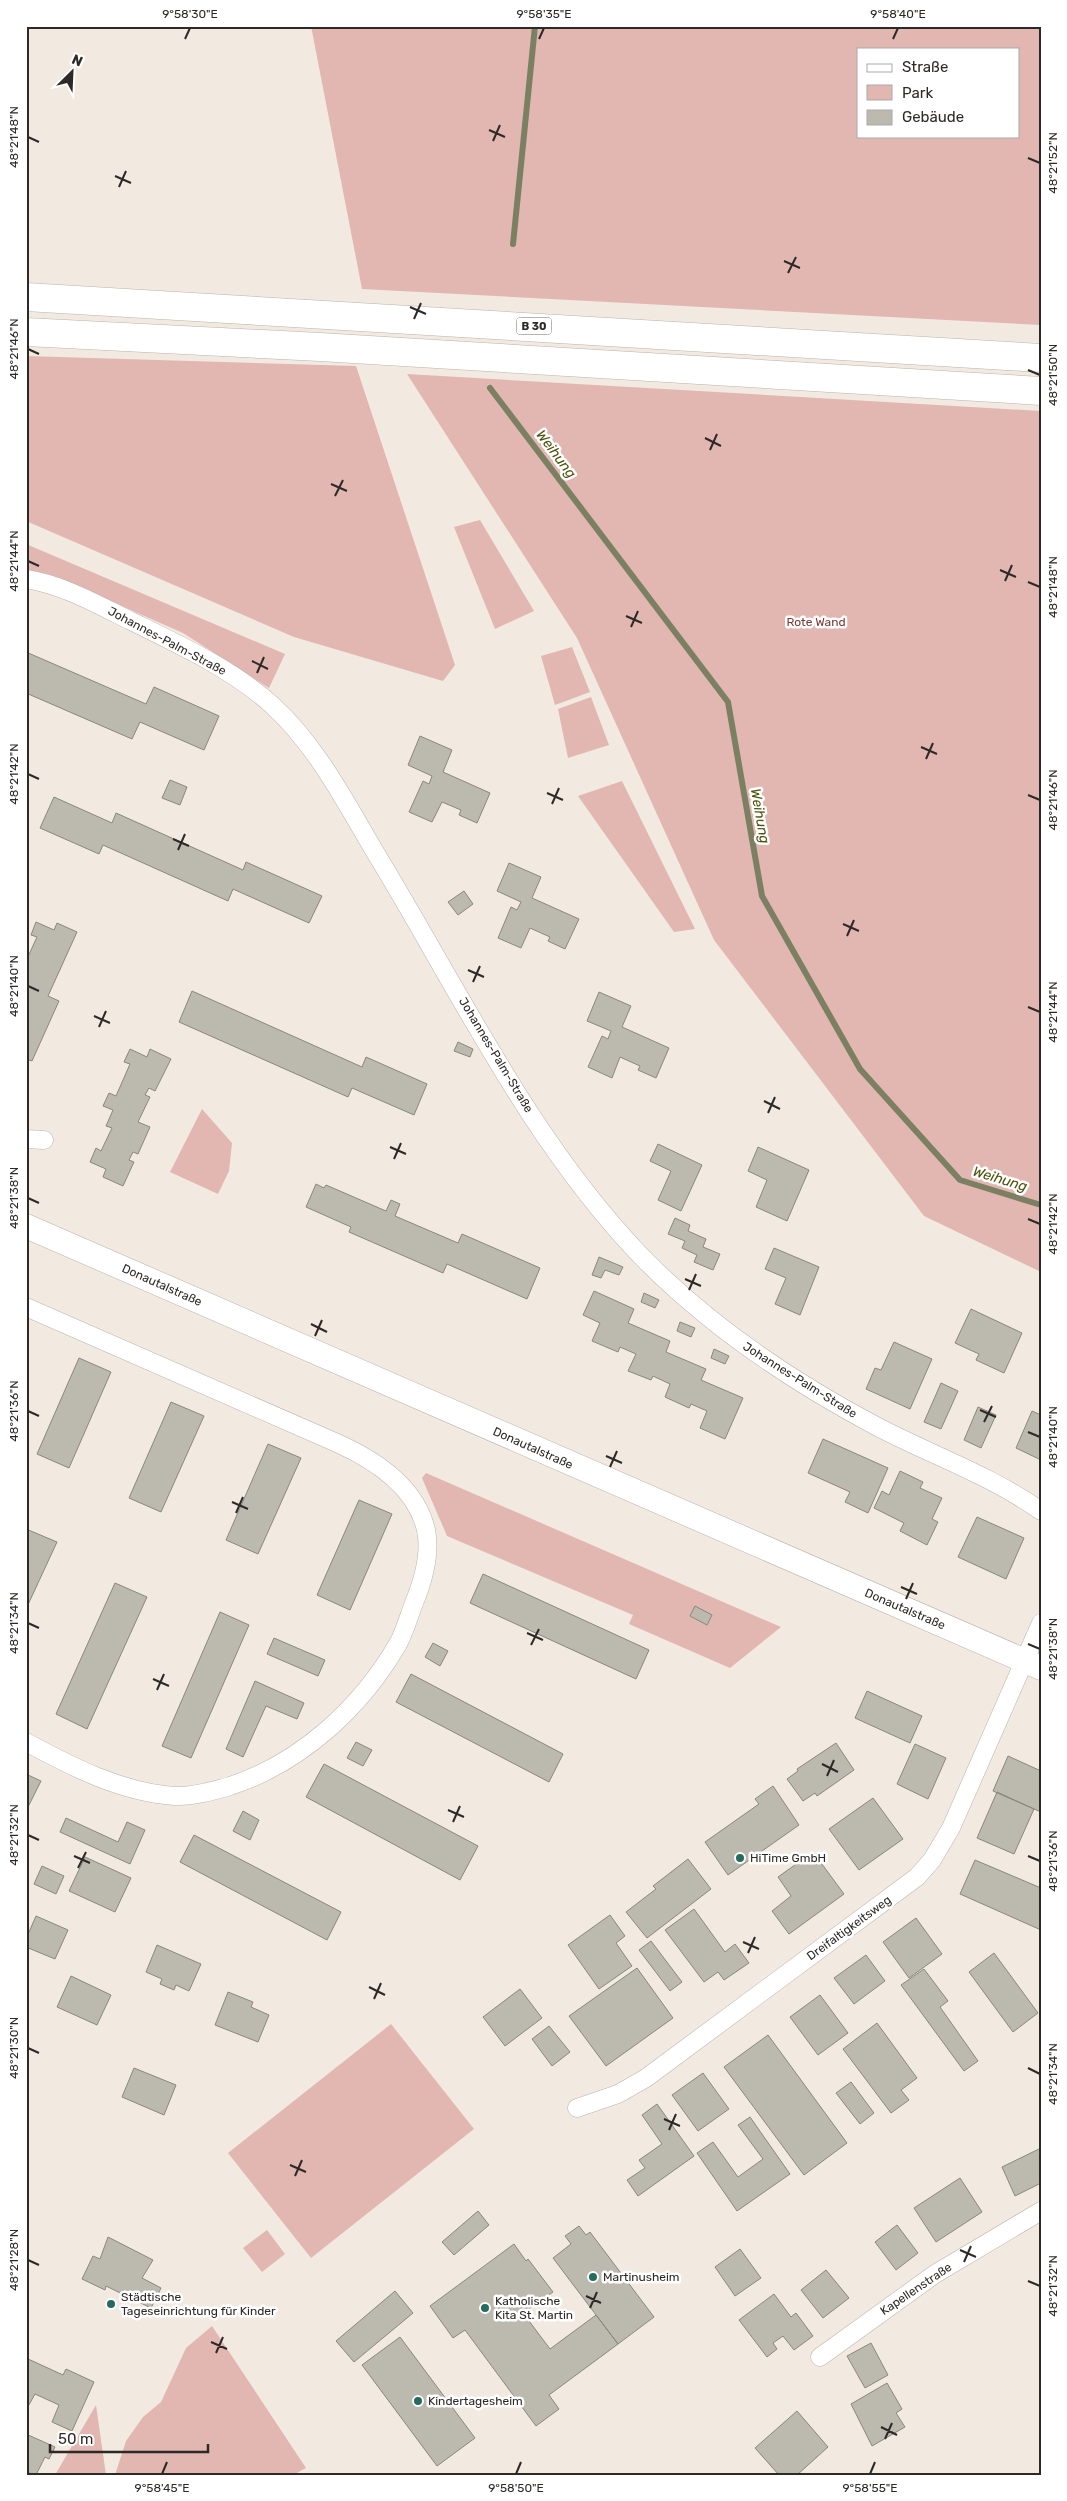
<svg xmlns="http://www.w3.org/2000/svg" width="1067" height="2501" font-family="Rubik,sans-serif">
	<style>
		.green { fill: #e2b6b1; fill-rule: evenodd }
		.lines { fill: none; stroke-linecap: round; stroke-linejoin: round }
		.stream { stroke: #7c8062; stroke-width: 6 }
		.building { fill: #bcb9af; stroke: #8a877d }
		.street-casing { stroke: #bbb3ab; stroke-width: 19 }
		.secondary-casing { stroke: #bbb3ab; stroke-width: 25 }
		.highway-casing { stroke: #bbb3ab; stroke-width: 29 }
		.street { stroke: #fff; stroke-width: 18 }
		.secondary { stroke: #fff; stroke-width: 24 }
		.highway { stroke: #fff; stroke-width: 28 }
		.ticks { fill: none; stroke: #2c2926; stroke-width: 2 }
		.poi-dot { fill: #256b5e; stroke: #fff; stroke-width: 2 }
		.labels { text-anchor: middle; dominant-baseline: central; stroke-width: 5; stroke-linejoin: round; paint-order: stroke }
		.shield { fill: #fff; stroke: #6b6967; stroke-width: 1 }
		.shield-label { font-size: 11px; font-weight: bold; fill: #2c2926 }
		.park-label { font-size: 12px; fill: #783a35; stroke: #fff }
		.street-label { font-size: 12px; fill: #2c2926; stroke: #fff }
		.poi-label { font-size: 12px; fill: #2c2926; stroke: #fff; text-anchor: start }
		.water-label { font-size: 14px; font-style: italic; fill: #4d520c; stroke: #fff }
		.neatline { fill: none; stroke: #2c2926; stroke-width: 2 }
		.ticks-label { font-size: 12px; text-anchor: middle; fill: #2c2926 }
	</style>
	<rect width="100%" height="100%" fill="#f2eae1"/>
	<!-- green -->
	<path class="green" d="M311,26H1041V325L362,289ZM858,49H1018V136H858Z
		M26,356L356,366L455,665L443,681L294,637L26,521Z
		M407,374L1041,411V1272L924,1216L714,940L577,638Z
		M480,520L534,611L495,629L454,527Z
		M26,544L285,654L269,688L183,633L51,575L26,571Z
		M572,647L590,692L555,705L541,656Z
		M591,697L609,745L568,758L558,709Z
		M622,781L695,929L674,932L578,796Z
		M202,1109L232,1143L229,1171L218,1194L170,1172Z
		M426,1473L781,1627L730,1668L629,1624L633,1615L447,1536L422,1478Z
		M391,2024L474,2129L311,2258L228,2153Z
		M267,2230L285,2254L262,2272L243,2248Z
		M212,2326L306,2468L293,2475H115L126,2441L143,2417L161,2402L186,2348Z
		M96,2405L106,2475H55Z"/>
	<g class="lines">
		<!-- stream -->
		<path class="stream" d="M513,244L535,26
			M490,388L728,702L762,896L860,1069L960,1180L1041,1205"/>
	</g>
	<!-- building -->
	<path class="building" d="M26,652L146,704L154,687L219,716L204,750L140,722L132,739L26,693Z
		M420,736L452,750L443,772L490,793L477,823L459,815L461,810L442,802L432,822L409,812L423,781L429,784L432,776L408,765Z
		M170,780L187,787L180,805L162,798Z
		M54,797L112,823L116,813L243,870L246,862L322,896L309,923L233,889L228,901L103,845L99,854L40,828Z
		M509,863L541,877L532,898L579,919L565,949L548,941L550,937L530,928L521,948L498,938L511,907L517,910L521,902L497,891Z
		M464,891L473,904L458,915L448,902Z
		M36,922L54,930L57,923L77,932L48,996L59,1001L32,1061L26,1059V961L37,937L31,935Z
		M192,991L362,1067L366,1057L427,1084L414,1115L352,1088L348,1097L179,1022Z
		M599,992L631,1006L622,1027L669,1048L656,1078L638,1070L640,1066L620,1057L612,1078L588,1067L602,1036L608,1039L611,1031L587,1021Z
		M458,1042L473,1049L470,1057L454,1051Z
		M130,1049L147,1057L150,1049L171,1059L155,1091L149,1088L145,1095L150,1097L138,1122L150,1127L138,1154L133,1152L129,1160L134,1162L123,1186L103,1177L106,1169L90,1162L96,1148L101,1151L112,1128L106,1126L113,1110L103,1106L109,1093L116,1096L130,1064L124,1062Z
		M658,1144L702,1165L681,1211L658,1200L671,1171L650,1161Z
		M758,1147L809,1170L787,1221L756,1207L767,1180L748,1171Z
		M316,1184L324,1188L326,1185L386,1211L391,1200L400,1204L395,1216L458,1243L462,1234L540,1268L527,1299L447,1264L443,1273L349,1232L351,1227L306,1207Z
		M675,1218L690,1225L688,1231L706,1239L703,1247L720,1254L713,1270L694,1262L697,1255L682,1248L685,1241L668,1234Z
		M774,1248L819,1267L800,1315L775,1304L786,1278L765,1269Z
		M599,1257L623,1267L619,1275L605,1270L601,1278L592,1275Z
		M594,1291L634,1309L628,1323L670,1341L666,1352L706,1369L701,1380L743,1398L725,1439L700,1428L707,1411L691,1404L689,1408L665,1397L670,1384L653,1376L651,1380L628,1371L636,1354L620,1347L618,1352L592,1341L600,1323L583,1315Z
		M644,1293L659,1300L655,1308L641,1302Z
		M971,1309L1022,1333L1004,1373L976,1360L979,1354L955,1343Z
		M680,1322L695,1328L691,1337L677,1331Z
		M894,1342L932,1359L910,1409L866,1389L875,1368L881,1370Z
		M714,1349L729,1356L725,1364L711,1358Z
		M79,1358L111,1372L69,1468L37,1454Z
		M941,1383L958,1391L941,1429L924,1422Z
		M171,1402L204,1416L161,1512L129,1498Z
		M978,1407L996,1415L981,1448L964,1440Z
		M1032,1411L1041,1415V1460L1016,1448Z
		M823,1439L888,1468L868,1513L845,1502L850,1492L808,1473Z
		M268,1444L301,1458L258,1554L226,1540Z
		M900,1471L923,1482L920,1488L942,1498L932,1519L938,1522L927,1545L900,1531L904,1523L874,1508L882,1491L889,1495Z
		M359,1500L392,1514L350,1610L317,1595Z
		M977,1517L1024,1538L1006,1579L958,1557Z
		M26,1529L57,1542L26,1609Z
		M483,1574L649,1650L636,1679L470,1603Z
		M115,1583L147,1597L87,1729L56,1714Z
		M695,1606L712,1615L707,1625L690,1616Z
		M220,1612L249,1625L191,1758L162,1746Z
		M274,1638L325,1660L318,1676L267,1654Z
		M433,1643L448,1651L440,1666L425,1657Z
		M411,1674L563,1754L549,1782L396,1702Z
		M255,1681L304,1703L297,1719L266,1706L243,1757L226,1749Z
		M867,1691L922,1716L910,1743L855,1718Z
		M356,1742L372,1750L363,1766L347,1758Z
		M836,1743L854,1770L817,1796L815,1793L803,1801L787,1779L798,1771L797,1769Z
		M915,1744L946,1758L928,1799L897,1784Z
		M1008,1756L1041,1771V1812L993,1791Z
		M324,1764L478,1846L460,1880L306,1797Z
		M26,1774L41,1781L26,1811Z
		M773,1786L799,1825L728,1875L705,1842L759,1804L755,1799Z
		M997,1792L1034,1809L1014,1854L977,1838Z
		M873,1798L903,1839L859,1870L829,1829Z
		M243,1811L259,1820L250,1840L233,1831Z
		M66,1818L118,1842L127,1822L145,1830L130,1864L60,1832Z
		M194,1835L341,1912L327,1940L180,1862Z
		M813,1852L844,1894L789,1934L772,1911L791,1896L778,1877Z
		M85,1857L131,1878L115,1912L69,1891Z
		M688,1859L711,1889L647,1938L626,1912L656,1889L653,1886Z
		M975,1860L1041,1888V1930L960,1894Z
		M42,1866L64,1876L56,1894L34,1884Z
		M694,1909L725,1952L735,1944L749,1963L724,1980L718,1972L704,1982L665,1930Z
		M610,1915L625,1936L616,1943L632,1966L599,1989L568,1945Z
		M36,1916L68,1930L55,1959L26,1947V1939Z
		M916,1918L942,1954L909,1978L883,1942Z
		M651,1941L682,1982L670,1991L639,1950Z
		M157,1945L201,1964L189,1991L176,1985L174,1990L160,1984L162,1979L146,1972Z
		M994,1953L1038,2013L1013,2032L969,1972Z
		M866,1955L885,1981L854,2004L834,1978Z
		M637,1968L673,2018L606,2066L569,2016Z
		M924,1969L948,2001L940,2007L978,2061L964,2071L901,1985Z
		M71,1976L111,1995L97,2025L57,2007Z
		M520,1989L542,2018L505,2046L483,2017Z
		M228,1992L253,2002L251,2007L269,2015L258,2042L215,2025Z
		M820,1995L848,2033L818,2055L790,2017Z
		M877,2023L917,2078L901,2090L909,2100L891,2113L843,2049Z
		M549,2026L570,2052L552,2066L532,2039Z
		M768,2035L847,2143L804,2175L724,2067Z
		M134,2068L176,2085L164,2115L122,2097Z
		M703,2073L729,2109L698,2131L672,2095Z
		M851,2082L874,2113L860,2124L836,2093Z
		M657,2104L694,2156L638,2196L627,2180L645,2168L639,2160L662,2144L642,2115Z
		M750,2117L790,2174L737,2211L697,2153L713,2142L738,2177L763,2159L738,2125Z
		M1041,2148V2183L1015,2196L1002,2167Z
		M960,2178L982,2212L936,2242L914,2208Z
		M478,2211L489,2225L454,2255L442,2242Z
		M897,2225L918,2253L896,2270L875,2242Z
		M579,2226L586,2235L590,2232L654,2317L618,2344L553,2258L571,2244L565,2236Z
		M108,2237L153,2260L142,2278L161,2288L151,2308L106,2286L105,2290L82,2279L93,2256L100,2259Z
		M514,2244L526,2261L528,2259L553,2292L523,2313L550,2349L596,2315L618,2344L549,2395L559,2409L536,2426L465,2330L453,2338L430,2306Z
		M740,2249L761,2278L735,2296L715,2267Z
		M826,2270L849,2298L823,2318L801,2290Z
		M395,2291L413,2313L354,2362L336,2341Z
		M774,2294L791,2317L796,2313L813,2336L794,2350L783,2336L773,2343L777,2349L767,2357L739,2320Z
		M400,2337L475,2438L437,2466L362,2365Z
		M871,2343L888,2375L865,2388L847,2356Z
		M26,2358L63,2375L66,2369L94,2382L72,2431L52,2422L59,2405L35,2394L26,2410Z
		M887,2383L902,2409L896,2413L905,2427L872,2446L851,2404Z
		M797,2411L828,2447L797,2475H779L755,2448Z
		M26,2434L55,2447L49,2459L45,2457L36,2475L26,2472Z"/>
	<g class="lines">
		<!-- street casing -->
		<g class="street-casing">
			<path id="street" d="M26,579C64,585 98,605 131,621C180,645 232,669 272,705C318,747 347,805 378,857C460,992 530,1140 640,1255C709,1326 789,1380 876,1426C931,1455 990,1475 1041,1511
				M26,1139L44,1140
				M26,1307L337,1443C375,1460 416,1486 426,1530C431,1554 423,1581 414,1603C409,1616 405,1630 399,1642C362,1707 301,1763 230,1786C213,1791 192,1797 174,1796C121,1792 72,1767 26,1742
				M577,2108L618,2094L646,2078L917,1877L932,1860L951,1828L1041,1623
				M820,2357L935,2274L1041,2211"/>
		</g>
		<!-- secondary casing -->
		<g class="secondary-casing">
			<path id="secondary" d="M26,1226L1041,1668"/>
		</g>
		<!-- highway casing -->
		<g class="highway-casing">
			<path id="highway" d="M26,297L1041,358
				M26,332L320,347L1041,391"/>
		</g>
		<!-- street -->
		<use href="#street" class="street"/>
		<!-- secondary -->
		<use href="#secondary" class="secondary"/>
		<!-- highway -->
		<use href="#highway" class="highway"/>
	</g>
	<!-- ticks -->
	<path class="ticks" d="M185,39L190,28M539,39L544,28M893,39L898,28M489,130L505,137M28,137L39,142M493,141L500,125M1028,158L1040,163M115,176L131,183M119,187L126,171M784,261L800,268M788,273L796,257M410,307L426,314M414,319L421,303M28,349L39,354M1028,370L1040,375M705,438L721,446M710,450L717,434M331,484L347,491M335,496L343,480M28,561L39,566M1000,570L1016,577M1005,581L1012,565M1028,582L1040,587M626,616L642,623M631,627L638,611M252,661L268,669M257,673L264,657M921,747L937,754M926,759L933,743M28,774L39,779M547,793L563,800M1028,795L1040,800M552,804L559,788M173,839L189,846M178,850L185,834M843,924L859,931M847,936L854,920M468,970L484,977M473,982L480,966M28,986L39,991M1028,1007L1040,1012M94,1016L110,1023M99,1027L106,1011M764,1101L780,1109M768,1113L775,1097M390,1147L406,1154M394,1159L401,1143M28,1198L39,1203M1028,1219L1040,1224M685,1279L701,1286M689,1290L696,1274M311,1324L327,1332M315,1336L322,1320M980,1410L996,1417M28,1411L39,1416M984,1422L992,1406M1028,1432L1040,1437M606,1456L622,1463M610,1467L617,1451M232,1502L248,1509M236,1513L243,1497M901,1587L917,1594M906,1599L913,1583M28,1623L39,1628M527,1633L543,1640M1028,1644L1040,1649M531,1645L539,1629M153,1679L169,1686M157,1690L164,1674M822,1764L838,1772M827,1776L834,1760M448,1810L464,1817M453,1822L460,1806M28,1835L39,1840M74,1856L90,1863M1028,1856L1040,1861M78,1868L86,1852M743,1942L759,1949M748,1953L755,1937M369,1987L385,1995M374,1999L381,1983M28,2048L39,2053M1028,2068L1040,2074M664,2119L680,2126M669,2130L676,2114M290,2165L306,2172M295,2176L302,2160M960,2250L976,2257M28,2260L39,2265M964,2262L971,2246M1028,2281L1040,2286M586,2296L601,2303M590,2308L597,2292M211,2342L227,2349M216,2353L223,2337M881,2427L897,2435M885,2439L892,2423M162,2474L167,2462M516,2474L521,2462M870,2474L875,2462"/>
	<!-- markers -->
	<g class="poi-dot">
		<circle cx="740" cy="1858" r="5"/>
		<circle cx="593" cy="2277" r="5"/>
		<circle cx="111" cy="2304" r="5"/>
		<circle cx="485" cy="2308" r="5"/>
		<circle cx="418" cy="2401" r="5"/>
	</g>
	<g class="labels">
		<!-- shield labels -->
		<rect class="shield" x="516.5" y="317.5" width="35" height="17" rx="4"/>
		<g class="shield-label">
			<text x="534" y="326">B 30</text>
		</g>
		<!-- park labels -->
		<g class="park-label">
			<text x="816" y="622">Rote Wand</text>
		</g>
		<!-- street labels -->
		<g class="street-label">
			<text transform="translate(167 641) rotate(28)">Johannes-Palm-Straße</text>
			<text transform="translate(496 1055) rotate(59)">Johannes-Palm-Straße</text>
			<text transform="translate(162 1285) rotate(24)">Donautalstraße</text>
			<text transform="translate(800 1380) rotate(32)">Johannes-Palm-Straße</text>
			<text transform="translate(533 1448) rotate(24)">Donautalstraße</text>
			<text transform="translate(905 1609) rotate(23)">Donautalstraße</text>
			<text transform="translate(849 1928) rotate(-36)">Dreifaltigkeitsweg</text>
			<text transform="translate(916 2289) rotate(-34)">Kapellenstraße</text>
		</g>
		<!-- poi labels -->
		<g class="poi-label">
			<text x="750" y="1858">HiTime GmbH</text>
			<text x="603" y="2277">Martinusheim</text>
			<text x="121" y="2297">Städtische<tspan x="121" dy="14">Tageseinrichtung für Kinder</tspan></text>
			<text x="495" y="2301">Katholische<tspan x="495" dy="14">Kita St. Martin</tspan></text>
			<text x="428" y="2401">Kindertagesheim</text>
		</g>
		<!-- water labels -->
		<g class="water-label">
			<text transform="translate(556 454) rotate(53)">Weihung</text>
			<text transform="translate(760 816) rotate(80)">Weihung</text>
			<text transform="translate(1000 1179) rotate(17)">Weihung</text>
		</g>
	</g>
	<!-- border -->
	<rect width="1067" height="2501" fill="none" stroke="#ffffff" stroke-width="55"/>
	<!-- legend -->
	<rect x="857" y="48" width="162" height="90" fill="#ffffff" stroke="#aba9a8"/>
	<rect x="867" y="64" width="25" height="8" fill="#ffffff" stroke="#aba9a8"/>
	<text x="902" y="72" font-size="15" fill="#2c2926">Straße</text>
	<rect x="867" y="85" width="25" height="15" fill="#e2b6b1" stroke="#aba9a8"/>
	<text x="902" y="98" font-size="15" fill="#2c2926">Park</text>
	<rect x="867" y="110" width="25" height="15" fill="#bcb9af" stroke="#aba9a8"/>
	<text x="902" y="122" font-size="15" fill="#2c2926">Gebäude</text>
	<!-- north arrow -->
	<g transform="translate(72 72) rotate(24)" stroke="#ffffff" stroke-width="4" paint-order="stroke">
	<path d="M0-4L9 19L0 12L-9 19Z" fill="#2c2926"/>
	<text y="-8" font-size="14" font-weight="bold" text-anchor="middle" fill="#2c2926">N</text>
	</g>
	<!-- scale -->
	<path d="M50 2444v8h158v-8" fill="none" stroke="#2c2926" stroke-width="2.5"/>
	<text x="58" y="2444" font-size="15" fill="#2c2926" stroke="#ffffff" stroke-width="4" paint-order="stroke">50 m</text>
	<rect x="28" y="28" width="1012" height="2446" class="neatline"/>
	<g class="ticks-label">
		<text x="190" y="18">9°58'30"E</text>
		<text x="544" y="18">9°58'35"E</text>
		<text x="898" y="18">9°58'40"E</text>
		<text transform="translate(14 137) rotate(-90)" y="4">48°21'48"N</text>
		<text transform="translate(1053 163) rotate(-90)" y="4">48°21'52"N</text>
		<text transform="translate(14 349) rotate(-90)" y="4">48°21'46"N</text>
		<text transform="translate(1053 375) rotate(-90)" y="4">48°21'50"N</text>
		<text transform="translate(14 561) rotate(-90)" y="4">48°21'44"N</text>
		<text transform="translate(1053 587) rotate(-90)" y="4">48°21'48"N</text>
		<text transform="translate(14 774) rotate(-90)" y="4">48°21'42"N</text>
		<text transform="translate(1053 800) rotate(-90)" y="4">48°21'46"N</text>
		<text transform="translate(14 986) rotate(-90)" y="4">48°21'40"N</text>
		<text transform="translate(1053 1012) rotate(-90)" y="4">48°21'44"N</text>
		<text transform="translate(14 1198) rotate(-90)" y="4">48°21'38"N</text>
		<text transform="translate(1053 1224) rotate(-90)" y="4">48°21'42"N</text>
		<text transform="translate(14 1411) rotate(-90)" y="4">48°21'36"N</text>
		<text transform="translate(1053 1437) rotate(-90)" y="4">48°21'40"N</text>
		<text transform="translate(14 1623) rotate(-90)" y="4">48°21'34"N</text>
		<text transform="translate(1053 1649) rotate(-90)" y="4">48°21'38"N</text>
		<text transform="translate(14 1835) rotate(-90)" y="4">48°21'32"N</text>
		<text transform="translate(1053 1861) rotate(-90)" y="4">48°21'36"N</text>
		<text transform="translate(14 2048) rotate(-90)" y="4">48°21'30"N</text>
		<text transform="translate(1053 2074) rotate(-90)" y="4">48°21'34"N</text>
		<text transform="translate(14 2260) rotate(-90)" y="4">48°21'28"N</text>
		<text transform="translate(1053 2286) rotate(-90)" y="4">48°21'32"N</text>
		<text x="162" y="2492">9°58'45"E</text>
		<text x="516" y="2492">9°58'50"E</text>
		<text x="870" y="2492">9°58'55"E</text>
	</g>
</svg>
